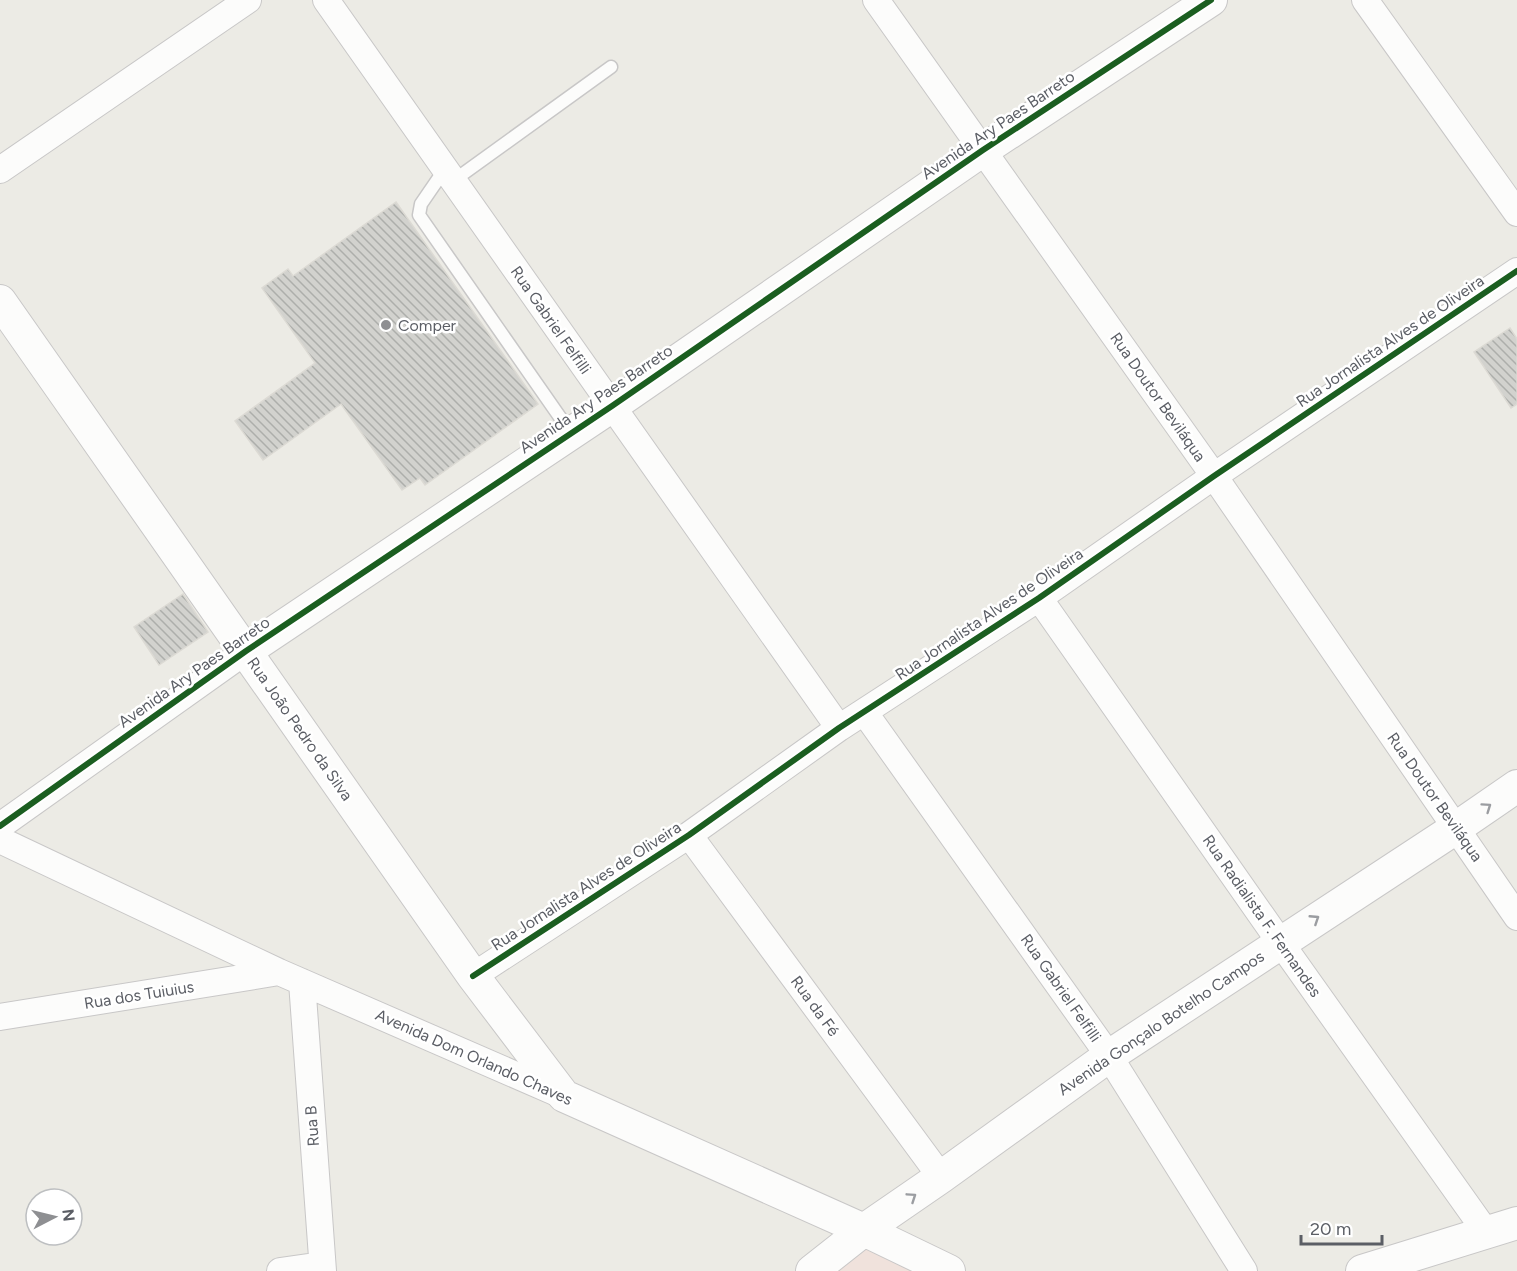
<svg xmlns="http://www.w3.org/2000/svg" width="1517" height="1271" font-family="Figtree,sans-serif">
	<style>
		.medical { fill: #f0e2dc }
		.building { fill: url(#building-back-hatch); stroke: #dcdad4; stroke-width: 1.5 }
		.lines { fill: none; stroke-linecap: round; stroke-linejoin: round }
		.service-casing { stroke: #c8c7c7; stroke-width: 15 }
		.minor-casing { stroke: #c8c7c7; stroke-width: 28 }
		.tertiary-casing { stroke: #c8c7c7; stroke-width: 34 }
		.service { stroke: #fcfcfb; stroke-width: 12 }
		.minor { stroke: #fcfcfb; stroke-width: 26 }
		.tertiary { stroke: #fcfcfb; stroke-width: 32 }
		.cycleway-casing { stroke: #fff; stroke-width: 10 }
		.cycleway { stroke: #1b5e20; stroke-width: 6 }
		.oneway { stroke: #9b9da1 }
		.poi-dot { fill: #8e8f92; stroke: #fff; stroke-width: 2 }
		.labels { text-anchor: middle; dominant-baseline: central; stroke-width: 5; stroke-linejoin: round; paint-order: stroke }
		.street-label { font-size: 16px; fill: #5b5e65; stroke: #fff }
		.poi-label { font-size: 16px; fill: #5b5e65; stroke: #fff; text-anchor: start }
	</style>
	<defs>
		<pattern id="building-back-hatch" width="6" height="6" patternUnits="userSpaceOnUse" patternTransform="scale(1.5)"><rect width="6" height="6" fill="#d2d2ce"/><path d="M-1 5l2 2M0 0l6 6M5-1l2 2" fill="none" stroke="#adaeab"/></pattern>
	</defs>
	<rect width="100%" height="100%" fill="#ecebe5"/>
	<!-- medical -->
	<path class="medical" d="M867,1248L917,1271H837Z"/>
	<!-- building -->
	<path class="building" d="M396,202L538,404L425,485L420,478L402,490L341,404L263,460L235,421L315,363L262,288L288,269L293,276Z
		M1510,328L1517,339V404L1511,408L1474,352Z
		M183,594L208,632L159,665L134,627Z"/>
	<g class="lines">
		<!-- service casing -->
		<g class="service-casing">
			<path id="service" d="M445,169L421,204L419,215L571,433
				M453,181L611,67"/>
		</g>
		<!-- minor casing -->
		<g class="minor-casing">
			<path id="minor" d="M326,0L839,728
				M876,0L1214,476L1517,917
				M1365,0L1517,213
				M0,170L248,0
				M1039,598L1280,942L1486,1232
				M865,713L1109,1056L1244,1271
				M0,826L246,651
				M689,835L941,1177
				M0,840L279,972L564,1096
				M473,976L689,835L839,728L1039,598L1214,476L1517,271
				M302,982L323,1271
				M0,1017L279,972
				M280,1271L322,1265"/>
		</g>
		<!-- tertiary casing -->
		<g class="tertiary-casing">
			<path id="tertiary" d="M0,301L473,976L564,1096L864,1230L949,1271
				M246,651L612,406L983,150L1211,0
				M812,1271L864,1230L941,1177L1109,1056L1456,828L1517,786
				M1362,1271L1517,1223"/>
		</g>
		<!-- service -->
		<use href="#service" class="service"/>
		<!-- minor -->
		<use href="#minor" class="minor"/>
		<!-- tertiary -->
		<use href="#tertiary" class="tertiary"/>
		<!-- cycleway casing -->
		<g class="cycleway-casing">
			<path id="cycleway" d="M0,826L246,651L612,406L983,150L1211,0
				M473,976L689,835L839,728L1039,598L1214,476L1517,271"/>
		</g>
		<!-- cycleway -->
		<use href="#cycleway" class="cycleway"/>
	</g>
	<!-- one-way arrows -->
	<defs><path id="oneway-chevron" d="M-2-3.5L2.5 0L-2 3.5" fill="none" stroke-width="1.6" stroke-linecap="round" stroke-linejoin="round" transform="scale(1.5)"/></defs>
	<g class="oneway">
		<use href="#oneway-chevron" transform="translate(1487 807) rotate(-35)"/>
		<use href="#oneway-chevron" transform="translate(1315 919) rotate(-33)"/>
		<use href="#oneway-chevron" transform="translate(912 1197) rotate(-34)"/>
	</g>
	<!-- markers -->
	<circle class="poi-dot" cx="386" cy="325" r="6"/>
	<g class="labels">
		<!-- street labels -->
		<g class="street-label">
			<text transform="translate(998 125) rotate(-34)">Avenida Ary Paes Barreto</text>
			<text transform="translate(551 320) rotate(55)">Rua Gabriel Felfilli</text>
			<text transform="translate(1390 341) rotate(-34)">Rua Jornalista Alves de Oliveira</text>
			<text transform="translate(1158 397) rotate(55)">Rua Doutor Beviláqua</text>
			<text transform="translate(596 399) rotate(-34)">Avenida Ary Paes Barreto</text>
			<text transform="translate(989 614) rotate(-34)">Rua Jornalista Alves de Oliveira</text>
			<text transform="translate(194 672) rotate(-35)">Avenida Ary Paes Barreto</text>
			<text transform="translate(300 729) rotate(55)">Rua João Pedro da Silva</text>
			<text transform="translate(1435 797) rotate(55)">Rua Doutor Beviláqua</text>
			<text transform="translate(586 886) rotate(-33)">Rua Jornalista Alves de Oliveira</text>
			<text transform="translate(1262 916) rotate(55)">Rua Radialista F. Fernandes</text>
			<text transform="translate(1061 988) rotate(55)">Rua Gabriel Felfilli</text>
			<text transform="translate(139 995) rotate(-9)">Rua dos Tuiuius</text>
			<text transform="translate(815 1006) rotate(54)">Rua da Fé</text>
			<text transform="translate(1161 1023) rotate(-34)">Avenida Gonçalo Botelho Campos</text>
			<text transform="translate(474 1057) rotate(24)">Avenida Dom Orlando Chaves</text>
			<text transform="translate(312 1126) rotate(-94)">Rua B</text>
		</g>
		<!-- poi labels -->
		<g class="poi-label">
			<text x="398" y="325">Comper</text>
		</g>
	</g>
	<!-- north arrow -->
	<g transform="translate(54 1217) rotate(83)"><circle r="28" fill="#ffffff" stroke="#bdbfc1" stroke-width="1.5"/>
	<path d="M0-4.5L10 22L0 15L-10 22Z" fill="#8e8f92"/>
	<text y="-9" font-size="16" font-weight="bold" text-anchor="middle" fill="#5b5e65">N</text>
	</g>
	<!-- scale -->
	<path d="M1301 1235v9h81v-9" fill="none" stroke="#5b5e65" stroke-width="3"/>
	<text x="1310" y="1235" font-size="18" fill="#5b5e65" stroke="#ffffff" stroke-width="4.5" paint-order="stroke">20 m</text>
</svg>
